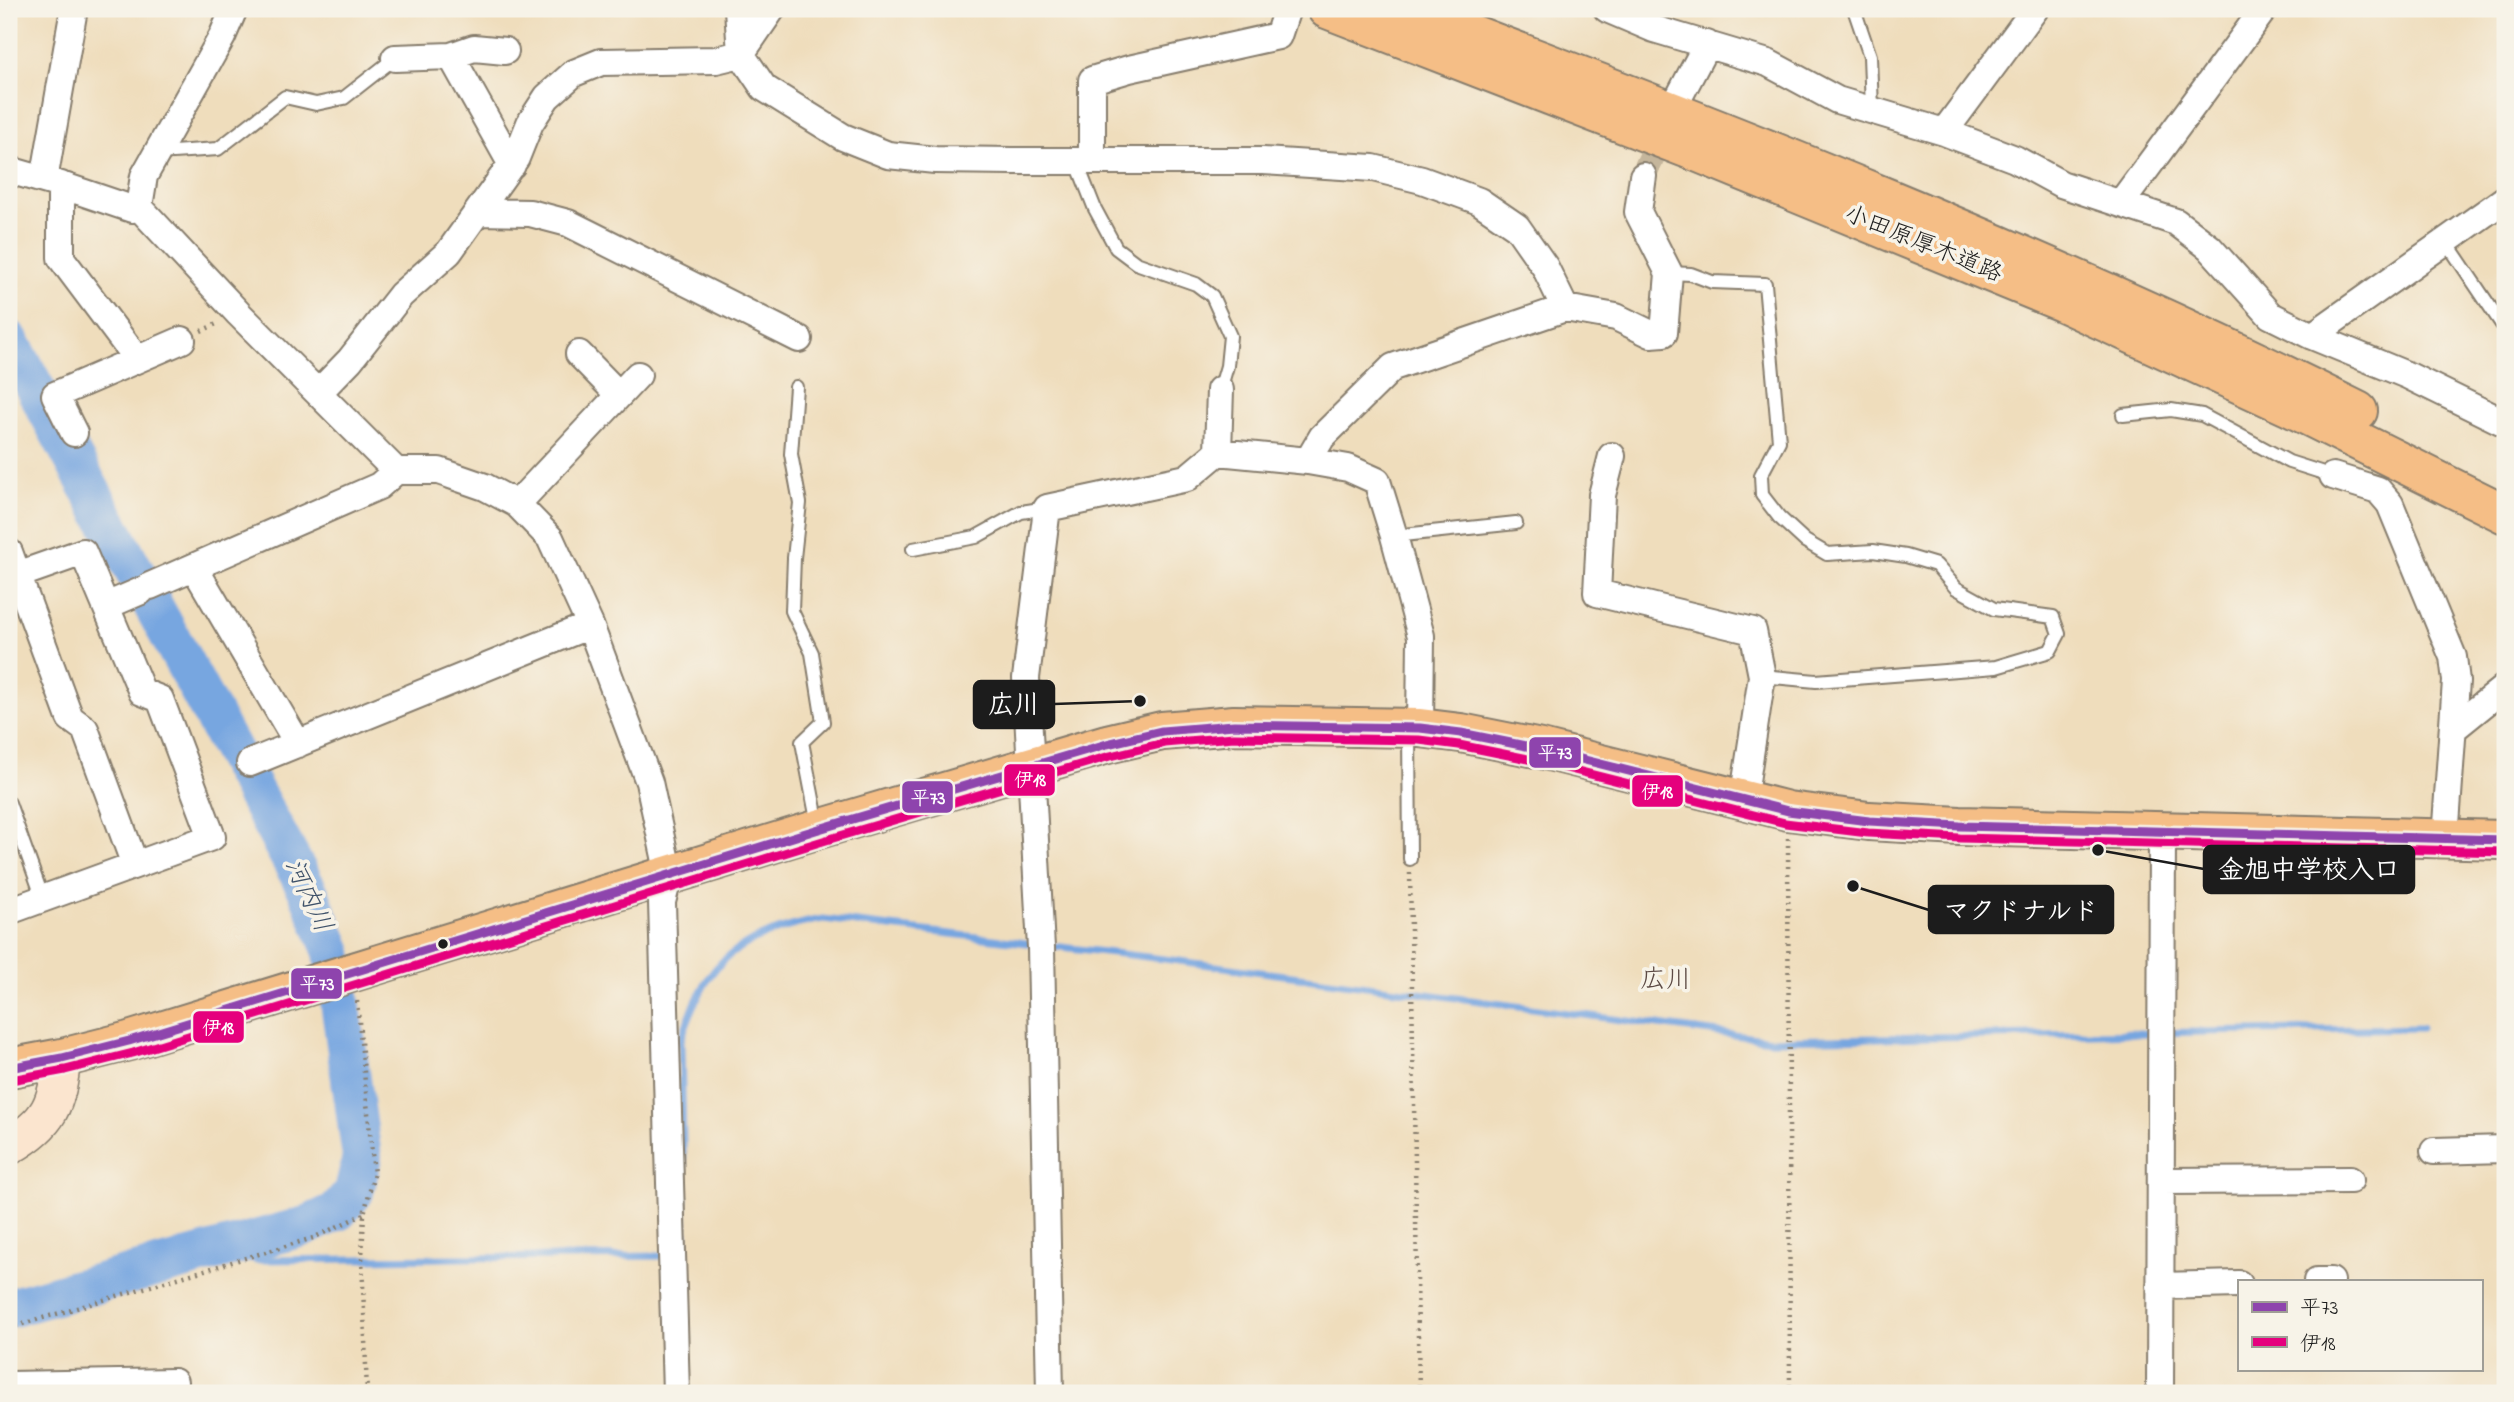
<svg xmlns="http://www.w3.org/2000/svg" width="2514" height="1402" font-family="'Indie Flower','Klee One',sans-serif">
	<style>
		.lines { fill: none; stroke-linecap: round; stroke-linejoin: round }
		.stream { stroke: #77a6e0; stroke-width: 7 }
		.river { stroke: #77a6e0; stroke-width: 40 }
		.minor-tunnel { stroke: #c5b69c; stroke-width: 26; stroke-dasharray: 26 13; stroke-linecap: butt }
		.service-casing { stroke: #867c6c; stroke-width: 16 }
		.minor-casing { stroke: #867c6c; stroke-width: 30 }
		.secondary-casing { stroke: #867c6c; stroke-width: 40 }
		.primary-casing { stroke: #867c6c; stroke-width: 42 }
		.trunk-casing { stroke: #867c6c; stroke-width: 42 }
		.path { stroke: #867c6c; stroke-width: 4.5; stroke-dasharray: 2 5; stroke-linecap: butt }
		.service { stroke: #fff; stroke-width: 12 }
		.minor { stroke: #fff; stroke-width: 26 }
		.secondary { stroke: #fbe5cf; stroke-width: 37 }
		.primary { stroke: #f5be86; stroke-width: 38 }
		.trunk { stroke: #f5be86; stroke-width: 38 }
		.bus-1-casing { stroke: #f7f3e8; stroke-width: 14 }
		.bus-2-casing { stroke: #f7f3e8; stroke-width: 14 }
		.bus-1 { stroke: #8e44ad; stroke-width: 9 }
		.bus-2 { stroke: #e5007d; stroke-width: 9 }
		.bus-dot { fill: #1c1c1c; stroke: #f7f3e8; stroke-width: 2.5 }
		.labels { text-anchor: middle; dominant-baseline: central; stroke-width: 7; stroke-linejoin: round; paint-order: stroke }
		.street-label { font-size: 24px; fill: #1c1c1c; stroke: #f7f3e8 }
		.water-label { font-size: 26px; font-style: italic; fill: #40536a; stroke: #f7f3e8 }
		.neighbourhood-label { font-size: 26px; fill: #5c4a44; stroke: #f7f3e8 }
		.leader { fill: none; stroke: #1c1c1c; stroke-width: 2.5 }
		.callout-dot { fill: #1c1c1c; stroke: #f7f3e8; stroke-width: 2.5 }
		.callout { fill: #1c1c1c; stroke: #1c1c1c; stroke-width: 2.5 }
		.callout-label { font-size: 26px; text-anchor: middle; font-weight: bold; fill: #fff }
		.line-badge { stroke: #f7f3e8; stroke-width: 2.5 }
		.badge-label { font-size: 19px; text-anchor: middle; font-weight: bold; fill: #fff }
	</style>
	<rect width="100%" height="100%" fill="#f7f3e8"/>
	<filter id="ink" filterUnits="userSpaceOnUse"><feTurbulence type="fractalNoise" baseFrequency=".0143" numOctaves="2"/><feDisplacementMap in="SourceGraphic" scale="14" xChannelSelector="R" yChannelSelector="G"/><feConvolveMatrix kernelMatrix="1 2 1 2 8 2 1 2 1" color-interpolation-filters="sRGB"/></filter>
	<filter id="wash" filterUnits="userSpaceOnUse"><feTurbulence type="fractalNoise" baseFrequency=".00686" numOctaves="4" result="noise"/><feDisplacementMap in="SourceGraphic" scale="28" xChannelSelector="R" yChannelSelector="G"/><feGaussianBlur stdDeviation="1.57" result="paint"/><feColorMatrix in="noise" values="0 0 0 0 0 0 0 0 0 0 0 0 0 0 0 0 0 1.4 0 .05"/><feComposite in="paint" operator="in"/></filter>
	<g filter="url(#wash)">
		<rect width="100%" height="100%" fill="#efddbc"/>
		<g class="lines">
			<!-- stream -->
			<path class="stream" d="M241,1245L255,1260L666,1256
				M678,1256H685L681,1040C688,1019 697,996 710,976C734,941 783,926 823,919L1164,959L1771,1040L2421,1028"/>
			<!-- river -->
			<path class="river" d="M9,340L308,891L333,952L362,1157L354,1192L338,1211L306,1226L9,1308"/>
		</g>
	</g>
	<g filter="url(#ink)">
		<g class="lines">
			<!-- minor-tunnel -->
			<path class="minor-tunnel" d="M1643,176L1667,123"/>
			<!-- service casing -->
			<g class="service-casing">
				<path id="service" d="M1854,9L1870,56L1872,109
					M158,153L218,149L285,97L316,104L344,98L395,58
					M1076,161L1095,209L1116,248L1136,263L1196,284L1212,296L1230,336L1227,366L1220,390
					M2445,240L2505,329
					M1669,273L1691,274L1712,282L1765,284L1779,441L1761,475L1762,495L1779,517L1805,541L1827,554L1873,551L1906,556L1936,565L1956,588L1994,609L2053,617L2059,634L2050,651L1996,667L1816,681L1762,676
					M796,387L791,454L800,503L794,558L792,611L812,653L823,722L802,742L818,825
					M2123,415L2171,410L2202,415L2289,462L2333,476
					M1394,536L1516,523
					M913,549L976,537L1021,512L1047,508
					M1409,730L1410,859
					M9,803L43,899"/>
			</g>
			<!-- minor casing -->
			<g class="minor-casing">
				<path id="minor" d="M738,9L741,54L764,88L843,137L888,155L935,160L1013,161H1263L1373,168L1422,180L1479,201L1517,227L1545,267L1565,308
					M1607,9L1654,29L1768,63L1837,100L1944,132L2015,159L2061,184L2176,222L2209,247L2270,315L2312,336L2409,376L2505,423
					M451,56L474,48L505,51
					M395,58L451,56L512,165
					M1678,99L1707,44
					M1944,132L2035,9
					M1092,161V80L1129,69L1278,36L1287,9
					M9,170L61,185L132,209L139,207
					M44,180L74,9
					M61,185V258L136,358
					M2121,203L2264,9
					M139,207L239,314L396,471
					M139,207L144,176L222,37L234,9
					M478,212L530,213L568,223L799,339
					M2312,336L2505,199
					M579,354L619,395
					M319,392L350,360L401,295L449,252L516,158L530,123L547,97L574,73L601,62L716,60L741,54L772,9
					M74,433L55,395L182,340
					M1218,452L1220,390
					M1612,456L1602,495L1597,593L1753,631L1762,676L1743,801
					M1308,461L1322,437L1393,367L1565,308L1616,317L1651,334L1664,333L1669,273L1638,212L1643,176
					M2333,476L2378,490L2390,504L2453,657L2456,681L2445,839
					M517,504L638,375
					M9,552L70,718L85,729L135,865
					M194,567L298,744
					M9,578L83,552L142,692L160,699L212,837L9,911
					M150,586L379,486L396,471H439L485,487L517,504L550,538L590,625L649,782L669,875L662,902L676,1393
					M106,606L141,591
					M2453,729L2505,687
					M250,763L590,625
					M2434,1151L2505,1149
					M2161,1181L2350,1180
					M2317,1281H2331
					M2160,1286L2239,1284
					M9,1385L174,1382
					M1050,1393L1041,948L1026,678L1047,508L1187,478L1218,452L1308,461L1348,468L1377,481L1394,536L1421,636L1420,728
					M2160,1393L2162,832"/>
			</g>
			<!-- secondary casing -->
			<g class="secondary-casing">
				<path id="secondary" d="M9,1146C50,1123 57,1104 62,1058"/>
			</g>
			<!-- primary casing -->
			<g class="primary-casing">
				<path id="primary" d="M9,1068L62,1058L129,1041L819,829L1107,744L1162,731L1234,725L1420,728L1461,733L1541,749L1788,811L1869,821L1960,826L2505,840"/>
			</g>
			<!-- trunk casing -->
			<g class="trunk-casing">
				<path id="trunk" d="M1327,9L1699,153L2062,302L2290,407L2505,514
					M1406,9C1728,131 2050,257 2358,411"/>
			</g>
			<!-- path -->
			<path class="path" d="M201,331L219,323
				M1788,838L1790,1393
				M1410,873L1419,1393
				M357,1001L374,1174L364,1214L362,1257L367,1393
				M9,1328L313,1238L364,1214"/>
			<!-- service -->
			<use href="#service" class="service"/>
			<!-- minor -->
			<use href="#minor" class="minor"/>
			<!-- secondary -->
			<use href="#secondary" class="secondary"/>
			<!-- primary -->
			<use href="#primary" class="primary"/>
			<!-- trunk -->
			<use href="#trunk" class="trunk"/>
			<!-- bus-1 casing -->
			<g class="bus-1-casing">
				<path id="bus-1" d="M9,1068L62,1058L129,1041L819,829L1107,744L1162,731L1234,725L1420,728L1461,733L1541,749L1788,811L1869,821L1960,826L2505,840"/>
			</g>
			<!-- bus-2 casing -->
			<g class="bus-2-casing">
				<path id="bus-2" d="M11,1080L65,1070L133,1053L823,841L1110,756L1164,743L1234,737L1419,740L1459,745L1538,761L1785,823L1868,833L1960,838L2505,852"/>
			</g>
			<!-- bus-1 -->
			<use href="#bus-1" class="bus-1"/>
			<!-- bus-2 -->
			<use href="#bus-2" class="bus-2"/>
		</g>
	</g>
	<!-- markers -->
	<circle class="bus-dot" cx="443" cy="944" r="6"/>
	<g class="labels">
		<!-- street labels -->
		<g class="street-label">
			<text transform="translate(1923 245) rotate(22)">小田原厚木道路</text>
		</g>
		<!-- water labels -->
		<g class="water-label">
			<text transform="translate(307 896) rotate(65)">河内川</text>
		</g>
		<!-- neighbourhood labels -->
		<g class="neighbourhood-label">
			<text x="1666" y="981">広川</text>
		</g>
	</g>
	<!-- callouts -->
	<path class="leader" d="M1140 701L1054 704M2098 850L2204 869M1853 886L1929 910"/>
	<g class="callout-dot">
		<circle cx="1140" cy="701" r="7"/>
		<circle cx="2098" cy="850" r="7"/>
		<circle cx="1853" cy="886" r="7"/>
	</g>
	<g class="callout">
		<rect x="974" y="681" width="80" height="47" rx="7"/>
		<rect x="2204" y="846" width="210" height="47" rx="7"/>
		<rect x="1929" y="886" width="184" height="47" rx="7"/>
	</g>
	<g class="callout-label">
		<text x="1014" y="713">広川</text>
		<text x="2309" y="878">金旭中学校入口</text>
		<text x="2021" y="919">マクドナルド</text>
	</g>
	<g class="line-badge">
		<rect x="1528" y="736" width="54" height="33" rx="7" fill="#8e44ad"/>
		<rect x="1003" y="763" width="53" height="34" rx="7" fill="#e5007d"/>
		<rect x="1631" y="774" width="53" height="34" rx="7" fill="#e5007d"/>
		<rect x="901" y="780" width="53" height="34" rx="7" fill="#8e44ad"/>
		<rect x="290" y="967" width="53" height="33" rx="7" fill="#8e44ad"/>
		<rect x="192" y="1010" width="53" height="34" rx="7" fill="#e5007d"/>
	</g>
	<g class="badge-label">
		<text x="1555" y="759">平73</text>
		<text x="1030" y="786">伊18</text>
		<text x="1657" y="798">伊18</text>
		<text x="928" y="804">平73</text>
		<text x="317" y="990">平73</text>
		<text x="218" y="1034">伊18</text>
	</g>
	<!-- margin -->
	<rect width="2514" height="1402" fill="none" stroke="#f7f3e8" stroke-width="35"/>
	<!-- legend -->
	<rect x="2238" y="1280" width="245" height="91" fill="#f7f3e8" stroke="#9f9d96" stroke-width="2"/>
	<rect x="2252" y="1302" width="35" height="10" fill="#8e44ad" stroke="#9f9d96" stroke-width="2"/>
	<text x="2300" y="1314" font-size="21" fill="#1c1c1c">平73</text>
	<rect x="2252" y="1337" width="35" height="10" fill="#e5007d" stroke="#9f9d96" stroke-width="2"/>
	<text x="2300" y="1350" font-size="21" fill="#1c1c1c">伊18</text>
</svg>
